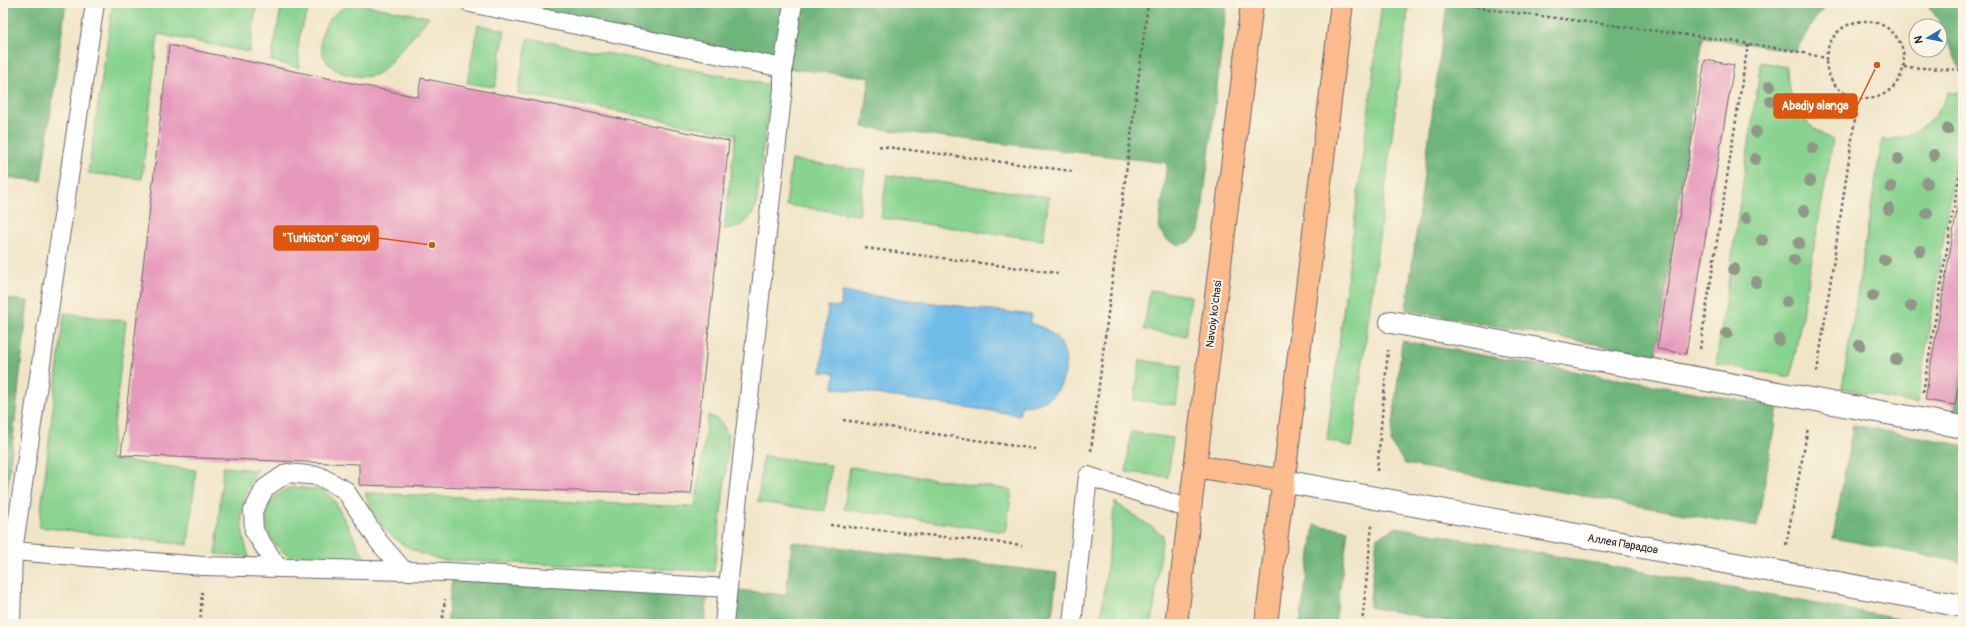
<svg xmlns="http://www.w3.org/2000/svg" width="1966" height="627" font-family="Pangolin,sans-serif">
	<style>
		.green { fill: #89d390; stroke: #567a66 }
		.forest { fill: #6eb57a; stroke: #486c5a }
		.water { fill: #6fbce9; stroke: #486f92 }
		.building { fill: #e698bb }
		.lines { fill: none; stroke-linecap: round; stroke-linejoin: round }
		.lane-casing { stroke: #6a666c; stroke-width: 20 }
		.street-casing { stroke: #6a666c; stroke-width: 24 }
		.primary-casing { stroke: #6a666c; stroke-width: 24 }
		.path { stroke: #6a666c; stroke-width: 2.5; stroke-dasharray: 3 3; stroke-linecap: butt }
		.lane { stroke: #fff; stroke-width: 18 }
		.street { stroke: #fff; stroke-width: 22 }
		.primary { stroke: #fbbb8d; stroke-width: 22 }
		.tree { fill: #909788 }
		.labels { text-anchor: middle; dominant-baseline: central; stroke-width: 4; stroke-linejoin: round; paint-order: stroke }
		.street-label { font-size: 11px; fill: #22223b; stroke: #fcf5e5 }
		.leader { fill: none; stroke: #de560e; stroke-width: 1.5 }
		.callout-dot { fill: #de560e; stroke: #fcf5e5; stroke-width: 1.5 }
		.callout { fill: #de560e; stroke: #de560e; stroke-width: 1.5 }
		.callout-label { font-size: 12px; text-anchor: middle; font-weight: bold; fill: #fff }
	</style>
	<rect width="100%" height="100%" fill="#fcf5e5"/>
	<filter id="ink" filterUnits="userSpaceOnUse"><feTurbulence type="fractalNoise" baseFrequency=".025" numOctaves="2"/><feDisplacementMap in="SourceGraphic" scale="8" xChannelSelector="R" yChannelSelector="G"/><feConvolveMatrix kernelMatrix="1 2 1 2 8 2 1 2 1" color-interpolation-filters="sRGB"/></filter>
	<filter id="wash" filterUnits="userSpaceOnUse"><feTurbulence type="fractalNoise" baseFrequency=".012" numOctaves="4" result="noise"/><feDisplacementMap in="SourceGraphic" scale="16" xChannelSelector="R" yChannelSelector="G"/><feGaussianBlur stdDeviation="0.9" result="paint"/><feColorMatrix in="noise" values="0 0 0 0 0 0 0 0 0 0 0 0 0 0 0 0 0 1.4 0 .05"/><feComposite in="paint" operator="in"/></filter>
	<g filter="url(#wash)">
		<rect width="100%" height="100%" fill="#f1e5c8"/>
		<!-- green -->
		<path class="green" d="M113,3H257L249,52L158,34L142,179L88,173Z
			M282,3H312C300,27 296,41 300,68L271,61Z
			M1382,3H1409L1352,447L1327,440Z
			M357,4L429,17C419,30 408,42 397,54C393,59 388,66 383,70C374,77 368,77 357,76C306,72 312,12 357,4Z
			M478,25L505,30L495,87L467,83Z
			M528,38L771,85L756,206C749,222 741,228 724,229L736,134L518,93Z
			M1761,62L1787,67C1787,100 1803,127 1833,140L1791,377L1716,364Z
			M1948,92L1963,93V120L1917,404L1842,388L1882,140C1912,140 1939,120 1948,92Z
			M792,160L865,170L859,215L786,205Z
			M887,175L1049,197L1043,240L881,218Z
			M1150,290L1191,296L1186,336L1144,330Z
			M64,313L126,321L110,459L196,470L188,545L39,527Z
			M1140,360L1181,366L1176,405L1134,400Z
			M708,415C723,420 728,430 729,446L714,571L442,560C402,550 378,532 365,493L695,507Z
			M1131,432L1173,438L1168,477L1126,472Z
			M763,456L831,465L825,511L758,502Z
			M223,467L257,470C239,501 238,523 249,557L216,554Z
			M850,467L1012,490L1006,532L844,509Z
			M293,487L323,490L334,500L367,562L293,558C261,544 254,498 293,487Z
			M1115,502L1163,535L1152,624H1100Z"/>
		<!-- forest -->
		<path class="forest" d="M3,3H66L41,181L3,177Z
			M498,3H1227L1200,229C1191,250 1166,249 1159,227L1167,163L863,127L870,77L783,68Z
			M1447,3H1829C1815,15 1806,36 1795,51L1703,37L1656,355L1406,310Z
			M1926,3H1963V70H1960L1940,22Z
			M3,298L28,301L3,531Z
			M1402,341L1778,407L1757,527L1405,464L1391,443Z
			M1963,357V415L1954,413Z
			M1853,425L1963,445V562L1833,538Z
			M1314,525L1348,530L1335,624H1300Z
			M1397,527L1926,624H1461L1369,607L1377,538Z
			M792,542L1057,573L1051,624H734L738,590L786,595Z
			M452,578L708,590L705,624H447Z"/>
		<!-- water -->
		<path class="water" d="M842,292L1032,315L1030,323C1039,326 1048,329 1055,336C1072,354 1068,386 1048,399C1039,405 1030,405 1021,406L1019,415L833,388L835,373L821,372L828,306L841,307Z"/>
		<g id="blocks">
			<!-- building -->
			<path class="building" d="M169,45L418,97L421,78L729,141L691,494L359,485V464L121,455Z
				M1705,60L1734,65L1686,354L1657,349Z
				M1962,180L1963,357L1955,405L1925,400Z"/>
		</g>
	</g>
	<g filter="url(#ink)">
		<use href="#blocks" fill-opacity="0" stroke="#6a666c" stroke-width="1"/>
		<g class="lines">
			<!-- lane casing -->
			<g class="lane-casing">
				<path id="lane" d="M470,3L783,68
					M13,551L203,566L448,572L728,588
					M278,568L254,531L253,511L265,488L287,473L319,476L345,490L379,542L404,571
					M11,624L13,551L95,3
					M724,624L783,88V68L793,3
					M1072,624L1088,476L1190,509"/>
			</g>
			<!-- street casing -->
			<g class="street-casing">
				<path id="street" d="M1391,322L1963,427
					M1283,481L1963,606"/>
			</g>
			<!-- primary casing -->
			<g class="primary-casing">
				<path id="primary" d="M1195,466L1283,481
					M1176,624L1252,3
					M1266,624L1342,3"/>
			</g>
			<!-- path -->
			<path class="path" d="M1440,3L1703,37L1795,51L1826,58
				M1826 60a39 39 0 1 1 78 0a39 39 0 1 1-78 0Z
				M1904,67L1963,70
				M879,146L1072,171
				M865,248L1058,273
				M1700,349L1748,44
				M1817,372L1858,99
				M1923,392L1963,154
				M843,420L1035,449
				M1091,451C1109,301 1129,152 1148,3
				M1377,471L1388,350
				M830,525L1022,545
				M1786,545L1808,428
				M200,624L202,592
				M442,624L445,599
				M1362,624L1372,525"/>
			<!-- lane -->
			<use href="#lane" class="lane"/>
			<!-- street -->
			<use href="#street" class="street"/>
			<!-- primary -->
			<use href="#primary" class="primary"/>
		</g>
		<!-- trees -->
		<g class="tree">
			<circle cx="1770" cy="86" r="6"/>
			<circle cx="1771" cy="101" r="6"/>
			<circle cx="1948" cy="129" r="6"/>
			<circle cx="1756" cy="132" r="6"/>
			<circle cx="1813" cy="148" r="6"/>
			<circle cx="1934" cy="155" r="6"/>
			<circle cx="1755" cy="159" r="6"/>
			<circle cx="1898" cy="159" r="6"/>
			<circle cx="1810" cy="181" r="6"/>
			<circle cx="1927" cy="183" r="6"/>
			<circle cx="1891" cy="187" r="6"/>
			<circle cx="1889" cy="209" r="6"/>
			<circle cx="1804" cy="211" r="6"/>
			<circle cx="1927" cy="213" r="6"/>
			<circle cx="1746" cy="218" r="6"/>
			<circle cx="1762" cy="240" r="6"/>
			<circle cx="1799" cy="243" r="6"/>
			<circle cx="1920" cy="251" r="6"/>
			<circle cx="1794" cy="260" r="6"/>
			<circle cx="1884" cy="260" r="6"/>
			<circle cx="1734" cy="269" r="6"/>
			<circle cx="1756" cy="282" r="6"/>
			<circle cx="1873" cy="296" r="6"/>
			<circle cx="1787" cy="302" r="6"/>
			<circle cx="1911" cy="306" r="6"/>
			<circle cx="1727" cy="333" r="6"/>
			<circle cx="1779" cy="340" r="6"/>
			<circle cx="1860" cy="345" r="6"/>
			<circle cx="1896" cy="359" r="6"/>
		</g>
	</g>
	<g class="labels">
		<!-- street labels -->
		<g class="street-label">
			<text transform="translate(1214 314) rotate(-83)">Navoiy ko'chasi</text>
			<text transform="translate(1623 544) rotate(10)">Аллея Парадов</text>
		</g>
	</g>
	<!-- callouts -->
	<path class="leader" d="M1877 65L1857 106M432 245L378 238"/>
	<g class="callout-dot">
		<circle cx="1877" cy="65" r="4"/>
		<circle cx="432" cy="245" r="4"/>
	</g>
	<g class="callout">
		<rect x="1774" y="94" width="83" height="24" rx="4"/>
		<rect x="274" y="226" width="104" height="24" rx="4"/>
	</g>
	<g class="callout-label">
		<text x="1815" y="110">Abadiy alanga</text>
		<text x="326" y="242">"Turkiston" saroyi</text>
	</g>
	<!-- margin -->
	<rect width="1966" height="627" fill="none" stroke="#fcf5e5" stroke-width="16"/>
	<!-- north arrow -->
	<g transform="translate(1928 38) rotate(260)"><circle r="19" fill="#fcf5e5" stroke="#a5a1a1"/>
	<path d="M0-3L7 15L0 10L-7 15Z" fill="#1f6fb2"/>
	<text y="-6" font-size="11" font-weight="bold" text-anchor="middle" fill="#22223b">N</text>
	</g>
</svg>
